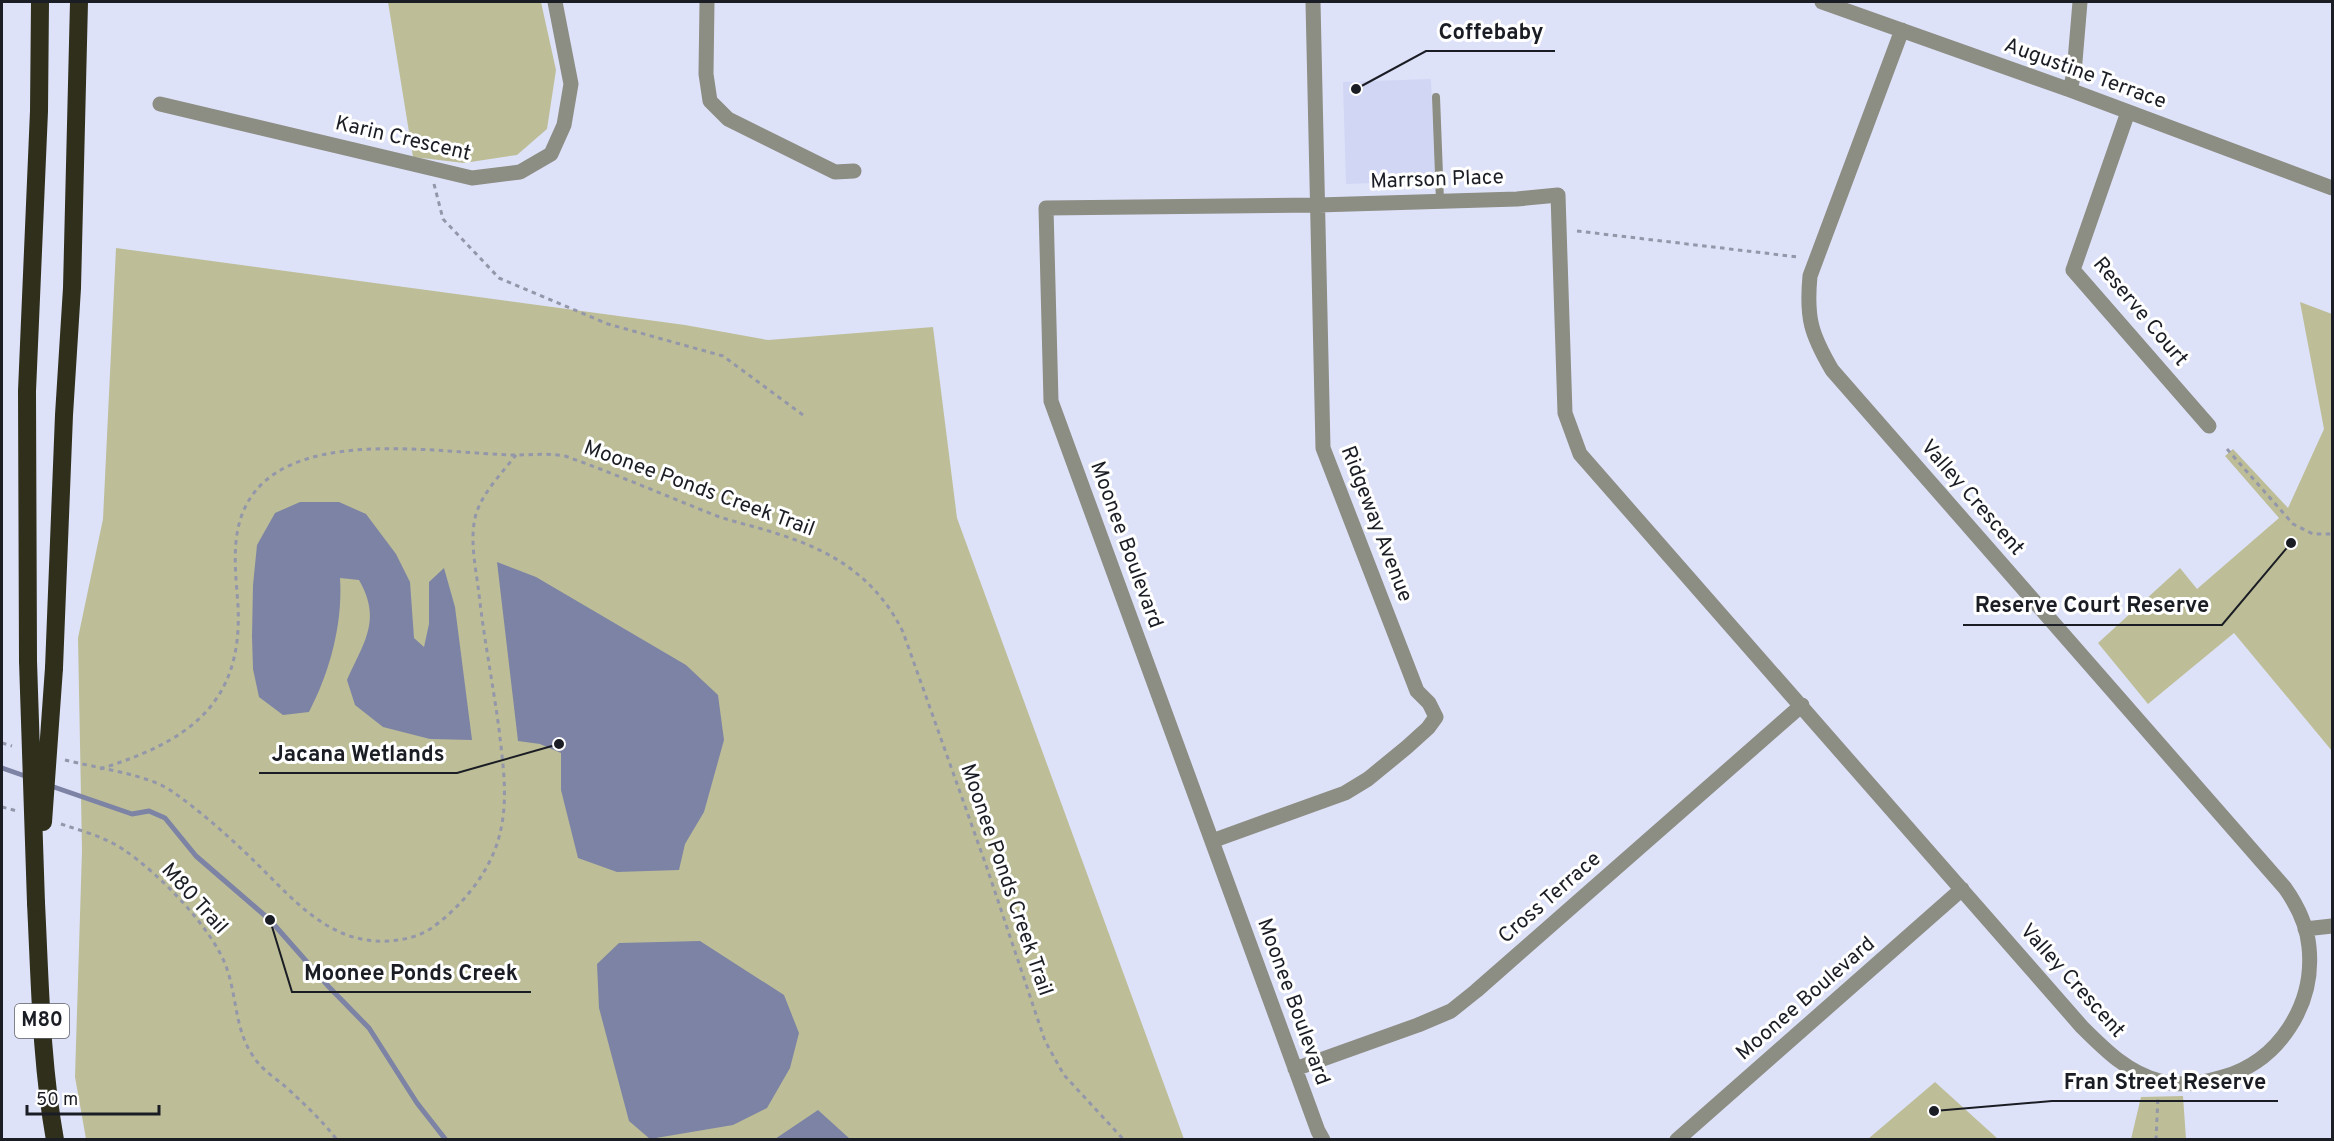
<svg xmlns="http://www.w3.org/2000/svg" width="2334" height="1141" font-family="Overpass,sans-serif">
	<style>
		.built { fill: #d0d6f4 }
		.green { fill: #bdbe97 }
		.water { fill: #7d83a5 }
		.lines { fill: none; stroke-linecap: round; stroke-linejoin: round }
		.stream { stroke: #7d83a5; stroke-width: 5 }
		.path { stroke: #9497a9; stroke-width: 3; stroke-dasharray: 4.5 4.5; stroke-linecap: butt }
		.service { stroke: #8c8d83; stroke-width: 8 }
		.minor { stroke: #8c8d83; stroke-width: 15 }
		.motorway { stroke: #2f2f1c; stroke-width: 18 }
		.motorway-bridge { stroke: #2f2f1c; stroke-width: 18 }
		.labels { text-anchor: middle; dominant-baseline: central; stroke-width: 6; stroke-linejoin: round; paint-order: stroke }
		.shield { fill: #fff; stroke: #5f6166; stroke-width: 1.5 }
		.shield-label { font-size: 20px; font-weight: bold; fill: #1b1d25 }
		.street-label { font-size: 21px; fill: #1b1d25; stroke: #fff }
		.leader { fill: none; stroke: #1b1d25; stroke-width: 2 }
		.callout-dot { fill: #1b1d25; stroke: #fff; stroke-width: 2 }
		.callout-label { font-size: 22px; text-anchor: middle; font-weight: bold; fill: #1b1d25; stroke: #fff; stroke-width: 6; stroke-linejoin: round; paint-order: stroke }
	</style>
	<rect width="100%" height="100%" fill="#dee2f9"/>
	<!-- built -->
	<path class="built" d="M1431,79L1435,181L1346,184L1343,82Z"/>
	<!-- green -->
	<path class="green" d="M388,2H541L556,70L547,129L517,155L464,163L413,157Z
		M116,248L685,325L768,340L933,327L957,518L1184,1139H86L75,1077L82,850L78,638L103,519Z
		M2300,302L2332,314V751L2234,633L2148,704L2098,643L2180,568L2197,589L2279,518L2225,456L2233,449L2288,508L2324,429Z
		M1935,1082L1998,1139H1868Z
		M2183,1096L2186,1139H2131L2141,1097Z"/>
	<!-- water -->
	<path class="water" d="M300,502H339L366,514L396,554L410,582L414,638L424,647L429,624V582L444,568L455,607L472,740L430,739L383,727L355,705L347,680C364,642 382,620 359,580L340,578C343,623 330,672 309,712L283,715L259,697L253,669L252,636L253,585L257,545L275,513Z
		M497,562L536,577L686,665L718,695L724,740L704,812L685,844L679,870L617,872L578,858L561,790V753L540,744L518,741Z
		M700,941L784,995L799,1033L790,1068L767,1108L733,1125L650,1139L629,1121L599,1008L597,964L619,943Z
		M818,1110L850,1139H775Z"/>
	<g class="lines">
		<!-- stream -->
		<path class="stream" d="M2,768L28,777
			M48,785L132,814L149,811L165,818L196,856L270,920L329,987L369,1028L417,1103L446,1140"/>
		<!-- path -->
		<path class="path" d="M434,184L443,219L499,278L608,324L723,356L803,415
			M1577,231L1798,257
			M2227,449L2293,524L2313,534H2332
			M2,743L12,746
			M65,760C96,768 148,774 173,792C200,811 226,834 249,856C290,895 327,945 389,941C404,940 421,936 433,927C462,906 490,872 499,837C509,801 503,765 499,729C493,684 484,639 479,594C476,569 469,539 476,514C483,492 502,473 516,455
			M100,769C186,742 243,706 238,606C236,576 231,541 243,512C280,422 440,454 515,455C532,455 548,453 565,456C616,474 666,496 717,516C737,523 758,527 778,534C834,551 877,579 903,632L987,868L1045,1041L1064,1075L1124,1140
			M2,807L17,811
			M61,824C82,831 105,837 124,850C159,873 214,930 227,969C237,998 235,1030 253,1056C261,1069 275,1078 286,1087C304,1104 322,1120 337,1140
			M2156,1140L2158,1096"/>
		<!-- service -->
		<path class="service" d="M1436,97L1440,201"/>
		<!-- minor -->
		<path class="minor" d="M707,2L706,74L710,101L728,119L835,172L854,171
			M1822,2L2070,90L2332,188
			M2070,90L2074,73L2080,2
			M160,104L472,178L520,172L551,154L564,125L571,84L555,2
			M2128,112L2073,270L2209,426
			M1212,841L1345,793L1368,779L1407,747L1428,728L1436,717L1429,703L1417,691L1323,448L1313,2
			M2305,929L2332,926
			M1295,1069L1418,1025L1451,1011L1476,991L1802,705
			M1323,1140L1318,1131L1051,401L1046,208L1318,205L1517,199L1558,195L1565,413L1580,454L2082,1027C2105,1050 2128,1073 2160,1081C2181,1087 2203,1083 2223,1077C2279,1061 2315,1005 2309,947C2307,925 2297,905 2285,888L1832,370C1811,334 1806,318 1810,276L1902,30
			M1677,1140L1962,889"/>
		<!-- motorway -->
		<path class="motorway" d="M28,661L27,391L39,111L40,2
			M54,668L64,415L72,288L79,2
			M36,903C40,982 41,1062 55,1140"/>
		<!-- motorway-bridge -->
		<path class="motorway-bridge" d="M28,661L36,903
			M43,822L54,668"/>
	</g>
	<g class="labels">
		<!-- shield labels -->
		<rect class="shield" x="15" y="1004" width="54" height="34" rx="4.5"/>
		<g class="shield-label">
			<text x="42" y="1021">M80</text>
		</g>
		<!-- street labels -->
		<g class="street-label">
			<text transform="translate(2085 74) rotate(20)">Augustine Terrace</text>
			<text transform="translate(403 139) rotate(13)">Karin Crescent</text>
			<text transform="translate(1437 180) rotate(-2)">Marrson Place</text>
			<text transform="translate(2140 312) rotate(50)">Reserve Court</text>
			<text transform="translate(699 489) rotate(20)">Moonee Ponds Creek Trail</text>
			<text transform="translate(1972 498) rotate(49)">Valley Crescent</text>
			<text transform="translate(1376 524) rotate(69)">Ridgeway Avenue</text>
			<text transform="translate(1126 545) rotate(70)">Moonee Boulevard</text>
			<text transform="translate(1006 880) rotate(71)">Moonee Ponds Creek Trail</text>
			<text transform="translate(1550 898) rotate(-41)">Cross Terrace</text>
			<text transform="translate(194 899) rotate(48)">M80 Trail</text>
			<text transform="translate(2072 981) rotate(48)">Valley Crescent</text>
			<text transform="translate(1806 999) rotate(-41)">Moonee Boulevard</text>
			<text transform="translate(1293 1002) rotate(70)">Moonee Boulevard</text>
		</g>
	</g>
	<!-- callouts -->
	<path class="leader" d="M1356 89L1426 51H1555M2291 543L2222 625H1963M559 744L457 773H259M270 920L292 992H531M1934 1111L2052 1101H2278"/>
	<g class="callout-dot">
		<circle cx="1356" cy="89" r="6"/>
		<circle cx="2291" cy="543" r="6"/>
		<circle cx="559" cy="744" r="6"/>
		<circle cx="270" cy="920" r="6"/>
		<circle cx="1934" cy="1111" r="6"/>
	</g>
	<g class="callout-label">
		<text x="1491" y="39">Coffebaby</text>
		<text x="2092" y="612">Reserve Court Reserve</text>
		<text x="358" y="761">Jacana Wetlands</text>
		<text x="411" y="980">Moonee Ponds Creek</text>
		<text x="2165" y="1089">Fran Street Reserve</text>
	</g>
	<!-- border -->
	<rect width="2334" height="1141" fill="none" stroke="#1b1d25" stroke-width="6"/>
	<!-- scale -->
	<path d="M27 1105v9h132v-9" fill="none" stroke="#1b1d25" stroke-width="3"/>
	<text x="36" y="1105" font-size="18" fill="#1b1d25" stroke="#ffffff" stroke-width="4.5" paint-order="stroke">50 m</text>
</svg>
